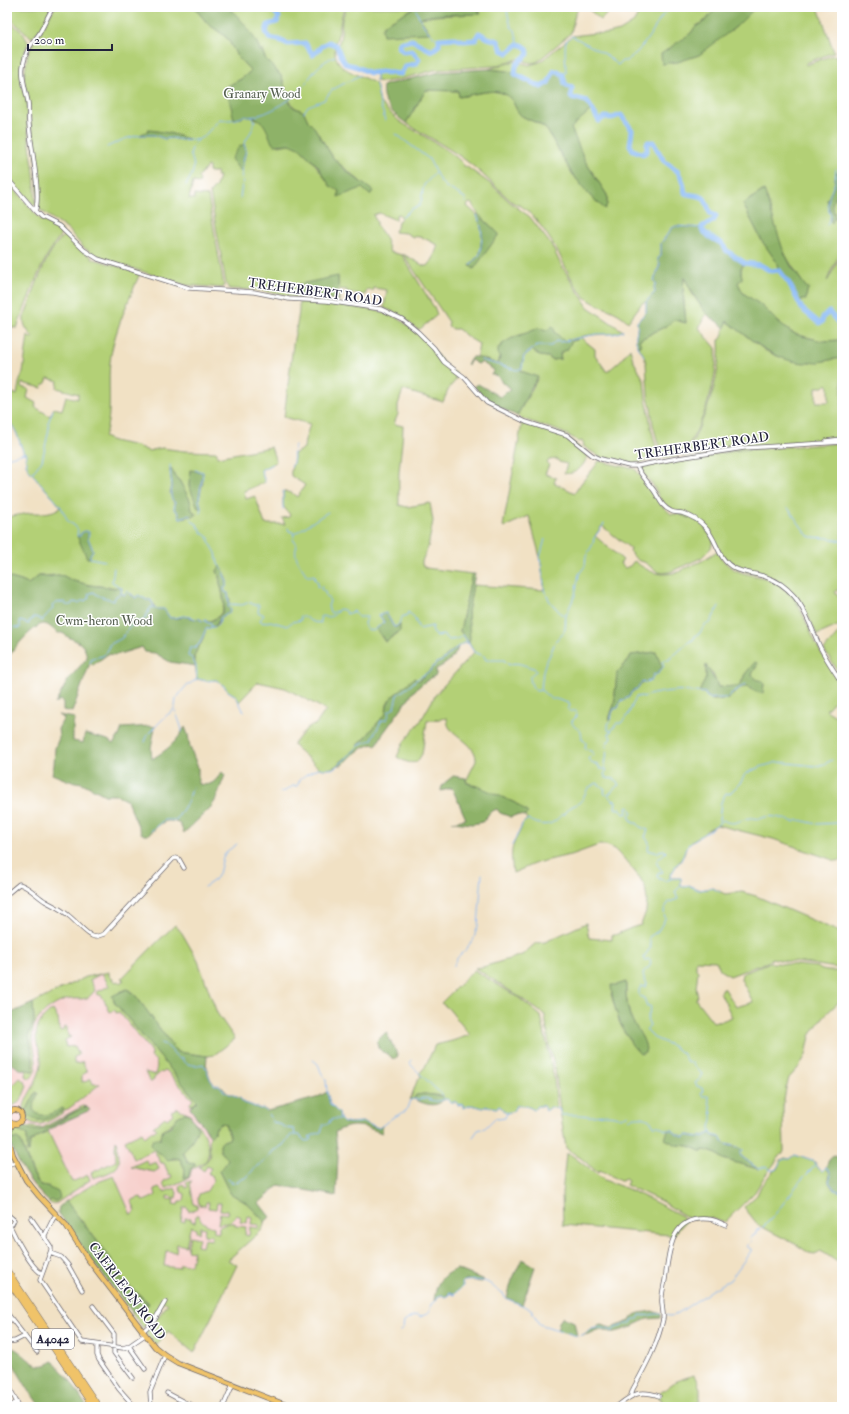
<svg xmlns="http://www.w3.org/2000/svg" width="849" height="1414" font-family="'IM FELL Double Pica',serif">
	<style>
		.built { fill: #f7d0cc }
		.green { fill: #b3d076; stroke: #6a7958; fill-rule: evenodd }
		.forest { fill: #8eb267; stroke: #586a51 }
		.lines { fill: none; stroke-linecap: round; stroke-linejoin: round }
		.stream { stroke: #89baf5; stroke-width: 1 }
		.river { stroke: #89baf5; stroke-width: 5 }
		.minor-casing { stroke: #6a656b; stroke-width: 5 }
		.major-casing { stroke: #6a656b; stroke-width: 6 }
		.highway-casing { stroke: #6a656b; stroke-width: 6 }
		.minor { stroke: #fff; stroke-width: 3.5 }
		.major { stroke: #f0c369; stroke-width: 4.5 }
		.highway { stroke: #f0c369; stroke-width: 5 }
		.labels { text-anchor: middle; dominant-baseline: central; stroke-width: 3; stroke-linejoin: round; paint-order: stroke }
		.shield { fill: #fff; stroke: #646476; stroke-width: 1 }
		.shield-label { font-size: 12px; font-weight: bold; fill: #22223b }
		.park-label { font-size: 13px; fill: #555f50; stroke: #fff }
		.street-label { font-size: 13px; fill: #22223b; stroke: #fff }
	</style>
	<rect width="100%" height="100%" fill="#fff"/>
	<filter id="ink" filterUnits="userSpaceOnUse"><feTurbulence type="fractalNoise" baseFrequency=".025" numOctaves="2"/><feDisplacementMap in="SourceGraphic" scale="8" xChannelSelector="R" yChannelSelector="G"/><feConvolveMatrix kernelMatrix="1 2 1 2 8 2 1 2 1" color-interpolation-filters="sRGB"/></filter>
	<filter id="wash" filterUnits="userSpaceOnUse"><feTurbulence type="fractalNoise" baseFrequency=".012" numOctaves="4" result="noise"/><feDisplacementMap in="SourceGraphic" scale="16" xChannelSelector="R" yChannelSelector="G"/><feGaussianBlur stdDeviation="0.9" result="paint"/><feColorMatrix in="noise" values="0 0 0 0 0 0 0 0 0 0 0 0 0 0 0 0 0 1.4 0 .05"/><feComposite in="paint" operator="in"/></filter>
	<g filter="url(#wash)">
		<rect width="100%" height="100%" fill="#f1e1c4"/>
		<!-- built -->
		<path class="built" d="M109,972V976L116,982L115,1003L197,1101L193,1113L206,1129L255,1211L265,1222L262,1230L228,1260L237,1265L194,1353L170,1305L163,1301L159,1305L120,1278L115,1264L66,1201L64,1200L57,1205H51L42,1197L29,1182L16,1157L8,1132L7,1061H11L12,1047L7,1032V1015L86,977Z"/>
		<!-- green -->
		<path class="green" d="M7,7H52L41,28L32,38L7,16Z
			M55,7H194L208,24L221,33L228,39L237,56L251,71L241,79L226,87L243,116L245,115L257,119L264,123L268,130L279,146C284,145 288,144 292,144C305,147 322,174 329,184C331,188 336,188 339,192L361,182L334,159L314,127L308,121L304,112L294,107L289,100L292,96L287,94L282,77L265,58L262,51H260L232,10L226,7H345C340,17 341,25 338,35C337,39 335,42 335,47C332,71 361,74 376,84L380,103L399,121C412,130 459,154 464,166L467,167L492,185L511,203L530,217L552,246L560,263L588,307L623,331C609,336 594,333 580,337L595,349V355L607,372L621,360L630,348L633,360L644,380L646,399L649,413L651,428L658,454V459L631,464L600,457L583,446L584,444L582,441L579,442C561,428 537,426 517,416L538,378L521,371L524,356L532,350L540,356L548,357L552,360L561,358L560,355C563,349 568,349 572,341L577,340V338L564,341L555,332L538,328L531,332L513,337L511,340L504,343L499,347L500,357L498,364L477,357L479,344L469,338L458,329H453L448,326L449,322L403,254L424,266H428L433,259L438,245C430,242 422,235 413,237L406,233L394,232L397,228L398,221L402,218L399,214L396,215V220L379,213L373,215L377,222L376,226C384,232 387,242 390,252L402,255L435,309L437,315L420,329H417L400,315L384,308L387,290L374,288L373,291L367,290L365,295L347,292V290L338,289V277L297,285L299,298L258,290L229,289L226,284L210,193L216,186L219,176H216L217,172H209V167L207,166L204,171H203L198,178L200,180L199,183L193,182L189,199H194V195L208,196L224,286L223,288L185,285L100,258L83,247L68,230L39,209L36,158L24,77L28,52ZM149,130L169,133L188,139L182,140L171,138L165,139L154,135H141ZM469,203L472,204L478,214L499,234L488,249L470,265L480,254L482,236L481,227L477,215L467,206Z
			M347,7H415L409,11L430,33L420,18C440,14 461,16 481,13L476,7H579L575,14L571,33L537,62L531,63L518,59L495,66L435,70L397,80L381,82L376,81V73H370L355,66L346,64L341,57L337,46C342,39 341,28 342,20C343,15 345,11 347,7Z
			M586,7H613L601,20Z
			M642,7H723L706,20L695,27L688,38L676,62L699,55L722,34L732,30L737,26L744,17L756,7H818L834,52L806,63V65L833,55L836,56L842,76V249L830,273L827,281L828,280L842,253V340L822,341L798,335L791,332L743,293L738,283L742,278C741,271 740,268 745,263L727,251L721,243L710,237L702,228H693L661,243C662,258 659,268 654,281L656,284L654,287L655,292L646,302L642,303L628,322C616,308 598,309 584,296C573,284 566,268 559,254C553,243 545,231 537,221C534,217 523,206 519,205C515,204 514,203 511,201C498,189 486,177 473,166C452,149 428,137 406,123L426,90L458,91L459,97C474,95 498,85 510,98C515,103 516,112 522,116C531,121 539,123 547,130L571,172L590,196L605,208L607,204V195L585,161L570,128L591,109L586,101L571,97L572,89L565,84L562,75L554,71L548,83L541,87L517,76L515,72L489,69L515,61L529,65L540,62L572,36L596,33L607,34L620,31L634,22ZM764,190C772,209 774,231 783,250C790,265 800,276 807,291L805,298L798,300L789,283L779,270L776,261L762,241L743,204Z
			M7,19L22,32L28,42L23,59L21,82L27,103V123L34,173L36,204L34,205L7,176Z
			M7,180L40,219L47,222L63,231L62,233C40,261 30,296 17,328L7,327Z
			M65,234L82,250L94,259L140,273C130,298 115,329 111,355C106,381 114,413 104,437C118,445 133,442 148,451L162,448L184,451L217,452V457L271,447L276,462L261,470L265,482L244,491L246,499L255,496L265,524H285L282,518L289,517L290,515L283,506V491L292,493L297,497L305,485L291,476C290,468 295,461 294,454L304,448L305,440L310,424L284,417C287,393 290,369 293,345C295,330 300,317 299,302H318L380,311L389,314L399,319L418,333L430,346L446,366L457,374L455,376L456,380L449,388L443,402L403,390L398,405V414L394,424L403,426C403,438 401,449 400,461C398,475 399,490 399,505L407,507L430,503L433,521L428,547L422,561V565L426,568L472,574L460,631L468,642V612L473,585L544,590V585L540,557L529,516L504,527L503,526L522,423L564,435L588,454C585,465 576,476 564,473L567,464L559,462L557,459L549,460L547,463L549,465L545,474L556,478L554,483L575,493C581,481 592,472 599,461L635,469L644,480L652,489L659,503L671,514H678L697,521L705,528L713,540L711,548L701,558L670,572L663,573L658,572L644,562L639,561L632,555L633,554L630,552L631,549L602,526L595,536L623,560L620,564L625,568L630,566L634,561C652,574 660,577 682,571L683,569L702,561L717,551C733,581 755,570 779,584C785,588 792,595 796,601C805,617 811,635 820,651C826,661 837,673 842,684C843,687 842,690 842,693L826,710L842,720V860L837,861L833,860L773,839L717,825L707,830L704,834L693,840L686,847L684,855L670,875V878H681V885L683,887L690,886L700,890L713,888L725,894L742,892L756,896L842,933V968C831,968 821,965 810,964C797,962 784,962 772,958L770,961L730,976L721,971L716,961L696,960V969L698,971L696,988L698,997L696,998V1000L713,1022L717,1021L719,1022L732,1017L720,992L722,988L725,989L736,1007L753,1002L741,979L742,974L768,963H776L817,967L822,970L828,971H842V999L825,1015L817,1025L810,1036L806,1055L799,1067L789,1078L786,1088L783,1107L784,1151L764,1177L755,1192L725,1222H722L711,1218L690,1219L661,1201L626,1185L628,1181L624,1178L622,1181H620L600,1170L598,1173L582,1159L566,1148L560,1111L555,1068L549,1046L545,1015L518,996L475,968L483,967L522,955L536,943L545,942L586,923L589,938L612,940V935H615L631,928L641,925L646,911L647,900L645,887L640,878L621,855L615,849L606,845H599L574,854L536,863L513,873C512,864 510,851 514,843C516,837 521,831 522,824L527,819L525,816L528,813C523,810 519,806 515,803C506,798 469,785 466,781L476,761C477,745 457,738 449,727C448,725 447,721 447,718L427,721L422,754L417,762C409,764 404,761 397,757L403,743L420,722L436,694L474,652L469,643H464L456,648L442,661L436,663L430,671L426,673L419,681L395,694L387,705L386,713L364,739C359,742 360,746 356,749C354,751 351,753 349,755C339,763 333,772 319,768L293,745L306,729L316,724L326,710L285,688L258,682L239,702L236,696L228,691L224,686L216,680L206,681L197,679L194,657L198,647L201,644L206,629L218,625L221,617L229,613L228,593L225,592L224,588L227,581L224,575V571L220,567L217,571C220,576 219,581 221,587C225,605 227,616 206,622L200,619H195L188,617L170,618L155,609L154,604L150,600H147L138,596L136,598L132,594L124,595L121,593L122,588L89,585L71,580L63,576L58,575L39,576L28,584L21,581L7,577V517C14,516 22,514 30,513C42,513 51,514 61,507L29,470L26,464L27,461L25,458L27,455L26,453H24C18,441 18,429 7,420V390L17,395L19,383L23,372L28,335L30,338L33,337C27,330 23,326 24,317C35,291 44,253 65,234ZM48,378L58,381L57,388L78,394V399L66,396L62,410L54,408L50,416L35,407L36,403L27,398L29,389L21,387L22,383L42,388L43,385L46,383ZM170,470H172L176,478L179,480L190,500L192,510L196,515L180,518L170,493L172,486ZM190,470L203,481L199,499L201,508L189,486ZM388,616L394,627H397L399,625L398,633L385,642L376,629L384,622L382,618ZM656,652L657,671L630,694V696L621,700L618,708L614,709L612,713H611L614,705L617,673L628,661L631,655ZM706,666L713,674L718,687L740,686L745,674L757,666L752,674L755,679L761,681L764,684L763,688L755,691L747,686L740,688L728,699L713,700L709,698L705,693L700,692L706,678ZM626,982V996L630,1016L638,1033L642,1037L646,1049L642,1054L629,1039L627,1034H625L619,1021L611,994L617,985ZM674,1133L684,1137L689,1135C692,1135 695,1137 698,1137C711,1138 716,1131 725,1144L733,1145L743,1150L740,1153L741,1156L758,1169L723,1159L717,1154L705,1150L700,1151L689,1146L677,1145Z
			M684,276L693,295L707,314L704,317L699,328L716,348C719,375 705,417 691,441C688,446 682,451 678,455L676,457L665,458L662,456L660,451L653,425L651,409L648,396L646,363L644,356L638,346H641L639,340L666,326L674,320L686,323L683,292Z
			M727,321L766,351L777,356L809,363L842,358V437L682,456C684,450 690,447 693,441C708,408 721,378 719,340L721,339ZM827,384L829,387V402H816V387H824Z
			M842,443V587L835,592L842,602V624L817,635L806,612L780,583L765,575L748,572L733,566L726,561L704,524L670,509L662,503L653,485L640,470L643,466L741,450Z
			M841,630L842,631V681L838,671L824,650Z
			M175,925L182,933L198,961L217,1013L235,1039L214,1055L207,1056L177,1052L136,996L128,989L119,992L115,1003L197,1101L191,1106L190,1103L193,1100L166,1070L162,1073L161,1072L154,1078V1080L151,1082H150L145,1072L155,1075C157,1067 159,1061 151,1057L152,1054L149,1049L119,1012L116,1013L115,1010L110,1012L102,996L97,994V992L109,986L102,973L90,980L95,990C87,1002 83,998 71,999C59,1000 42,1012 36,1022C25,1041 45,1062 31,1078H28L25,1076L26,1070L33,1071V1058L29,1035L34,1021L33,1003L86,977L109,972V976L116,982L118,981L120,983L124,980L122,978L156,943Z
			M474,970L519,998L541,1016L554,1078L557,1109L551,1107L546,1111L543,1106H537L534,1110C528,1106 523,1105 516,1106L513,1111L507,1113L504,1112L502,1108L499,1106L496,1108L487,1106L483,1108L472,1105L463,1108V1104L458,1105L456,1102H450L447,1099L443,1100L442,1096L424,1094L416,1095L414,1099L410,1100L417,1081L421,1076L419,1074L425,1067L435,1045L452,1041L470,1035L448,1008L441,1003Z
			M53,1010L58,1019L60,1031L64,1030L63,1028L67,1027L68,1037L70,1036L71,1037L65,1040L66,1047L75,1046L79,1055L74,1057V1064L81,1063L82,1061L87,1072L82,1075V1082L89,1081V1079H91L93,1084H100C87,1094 56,1121 41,1124C34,1125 29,1122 25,1117C20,1105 30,1094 35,1083C38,1075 42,1067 41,1059C41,1054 39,1049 37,1044C33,1030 41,1017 53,1010Z
			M20,1078L25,1082L27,1086L21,1101L13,1106L7,1103V1085H13Z
			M83,1106L87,1107L68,1115L45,1129L32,1131L22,1127L23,1132L26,1134L27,1136L28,1152H29L30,1142L48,1131L72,1182L88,1175L90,1180L57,1203L51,1204L49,1202V1187C46,1186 42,1185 40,1184C33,1178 25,1150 20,1140L12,1139L14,1129L23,1126L42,1128Z
			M178,1108C180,1111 186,1111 190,1114L185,1113C175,1119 174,1124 163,1129L161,1138H155L152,1147C158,1151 162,1158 169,1159C173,1160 176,1158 180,1159L185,1169H190L195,1165L188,1163L183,1151C189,1146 194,1136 198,1129L195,1122C205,1132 213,1147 206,1161L192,1169L189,1178L167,1188H165L163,1183L164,1181L172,1177L171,1174L169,1175L164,1163H161L154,1150L134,1159L125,1140L142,1132L145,1137L152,1131L153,1132L157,1129L155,1127H153L165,1117L167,1119L173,1114L171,1111Z
			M222,1123L225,1124L230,1137L229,1139L221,1142L220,1147L228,1159L225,1165L219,1171L230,1193L248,1204L265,1222L262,1230L228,1260L237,1265L194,1353L168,1331L157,1345L154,1344L144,1332L157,1318L168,1304L163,1301L160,1310L143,1328L132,1312L149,1303L120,1278L115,1264L66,1201L95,1183L114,1176L131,1215L136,1211L131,1200L141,1197L144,1201L155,1196L156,1194L154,1189L159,1187L164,1192L175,1188L177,1193L176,1198L167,1196V1199L174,1200L173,1204L178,1205L179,1201H184L185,1194L181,1192L179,1186L183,1184L185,1188L188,1187L186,1182L192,1181L190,1183L194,1205H197V1208L189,1212L187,1207L183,1208L181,1221L185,1222V1218H191V1221L195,1222L196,1215H199C200,1222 208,1226 214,1227V1232L219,1233V1227L229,1223H235V1226L246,1227L245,1235L249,1236L250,1227L259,1228V1225L251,1224L252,1217L248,1216L247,1223L240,1222L241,1217L237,1215C232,1222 227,1223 218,1224L220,1213L227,1214L228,1211L220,1210L221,1203H217L216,1209L208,1208L209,1202H206L205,1206L199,1205L198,1199L199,1194L207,1191L214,1179L208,1173L211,1168L207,1166L204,1171L199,1167C216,1156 207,1153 210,1136C215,1132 216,1126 222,1123ZM192,1226L193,1228L196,1229V1232L199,1233L200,1227L205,1228L204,1235L212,1236V1240L204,1239L202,1247L197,1246L199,1238L190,1236L187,1250L194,1251L191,1265L180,1264L179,1268L164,1266L166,1251L176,1252L177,1244L186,1246L190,1228Z
			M116,1141L118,1143C116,1149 118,1152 119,1158C122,1171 102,1175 93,1178L91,1173L116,1161L115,1147Z
			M566,1154H570L604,1180L628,1189L651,1200L682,1216L686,1221L672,1237L669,1235L563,1225L562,1193Z
			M795,1155L815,1162L819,1169L822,1171L826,1167L830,1173C830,1175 829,1177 829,1179C828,1187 836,1191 842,1192V1263C834,1262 828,1254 820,1251L815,1254L809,1253L797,1245L762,1227L758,1225L744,1207L757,1195L761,1186L773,1171L777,1169L781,1160L785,1158L790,1159Z
			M146,1160L148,1165L156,1162L159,1169L154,1172L131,1167Z
			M694,1375L700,1388V1401L689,1407H664L662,1405L661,1398H658L659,1394L676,1381Z"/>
		<!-- forest -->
		<path class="forest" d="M194,7C204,7 216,5 225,7C235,9 259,41 260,51L262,50L265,58L282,77L287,94L292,96L289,100C291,109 298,108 304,112L308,121L314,127L334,159L350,174L373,191L370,195L362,188L338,197L339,192L337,189L330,186L317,165L299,148L290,144L275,145L272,143C267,131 264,116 248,117L245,115L242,118L234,119L226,87L241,79L251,71L237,56L228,39L221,33L208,24Z
			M415,7H476L481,14C461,15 441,13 420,18L430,33L383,35L382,28L385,24Z
			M717,7H756L737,26L699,55L678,62L662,64L661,54L691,33L695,27L705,21Z
			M489,69L515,72L517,76L541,86L548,83L554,71H558L562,75L565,84L572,88L571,97L587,101L592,109L571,128L585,161L607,195V204L605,209L590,196L571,172L547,130C539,122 530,121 522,116C516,112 515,103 510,98C498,85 474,95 459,97L458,91L426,90L406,123C393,114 380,102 383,86L388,84L440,72Z
			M149,130L169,133L189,139L182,140L171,138L165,139L154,135H140Z
			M244,144L246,150L241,172L231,159L239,147Z
			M836,172L841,173C841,183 837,196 832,204L835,216L832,223L830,221L831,216L827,200L834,186Z
			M764,190L783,250L791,266L806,287L809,288L807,291L806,300H798L789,283L779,270L776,261L762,241L743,204Z
			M478,214L499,234L474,269L471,267L470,265L480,254L482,236L481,227L477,215Z
			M676,226L702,228L710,237L721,243L727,251L745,263C739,267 741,271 742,278L738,283L743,293L761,305L780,324L791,332L798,335L822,341L842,340V358C831,359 819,363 808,363C776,363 752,340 727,321L725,329C720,321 713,321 708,315C698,304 691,290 684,277L683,292L686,323L678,320H674L666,326L639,340L641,346H638C633,338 639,330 637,322L646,312V302L655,292L654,287L656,284L654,281C656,275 658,270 660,264L658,261V258L661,256V243L672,228Z
			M338,276L339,301L319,297L299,298L296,285Z
			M553,326L555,332L564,341L578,338L577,340L572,341L567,350L561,352L560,355L561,359L552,360L548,357L540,356L532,350L524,356L521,371L538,377L531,388L517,416C498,406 488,404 474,386L478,384L500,397L505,392L511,390L507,385L502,383C499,377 498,375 491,375L494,370L481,362L478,364L471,360L468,365L467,364L472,357H477L498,364L500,357L498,353V349C506,337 525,335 538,328L547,330Z
			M170,469L172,470L176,478L179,480L190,500L192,510L196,515L180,518L178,512L174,509L175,503C169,497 171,494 172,487C172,481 170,475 170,469Z
			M190,470L203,472V473L199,499L201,508H198L189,486Z
			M85,531L89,532L88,538L93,550L90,555V558H87L77,536H79L81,533Z
			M220,566C225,570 227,580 227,586L224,588L225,592L228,593L230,600L228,606L231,610L229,613L221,617C213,629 220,624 206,629L201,644L198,647L194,657L196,666L170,662L155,653L145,652L142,647L116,655L108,654L93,665L90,663L72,712L63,710V701L60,700L55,704L68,680L87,658C85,645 81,643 70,638C67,637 65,634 62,633C57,632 61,635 57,632C52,629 49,624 43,624C35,624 10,652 7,660V577L21,581L28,584L39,576L48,577L58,575L64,576L71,580L89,585L115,588L119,586L122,588L121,594L124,595L127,591L135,598L138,595L147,600H151L155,609H164L170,618H180L183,616L195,619H200L202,621L206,620L207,622C228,616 225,605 221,587C219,581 220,576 217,571Z
			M472,574H475L468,612L470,638L469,643L460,631Z
			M386,613L394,627H397L400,624V631L385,642L381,635L376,629L384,622L379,615Z
			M458,647C456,657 445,665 436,669V675L423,683L414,691L382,735L376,746L373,744C360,748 352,755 342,765H337L357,748L360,742L364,739L386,713L387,705L390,699L414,678L419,681L426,673L430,671L436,663L442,661L448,654Z
			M656,652L662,667L660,671H658L659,673L655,675L654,674L651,681L641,683L636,690L634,689L630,694V696L626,698L624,701L621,700L618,708L614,709L612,713L611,720L609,719L614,705L617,673L628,661L631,655Z
			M755,662L757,663V665L752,674L755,679L763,681L764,684L763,693L755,691L747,686L740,688L728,699L713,700L706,696L705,693L699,692L706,678V665L716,682L718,687L740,686L745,674Z
			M58,715L75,718L73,724V741L83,743L85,734L108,740L113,744L119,736L122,728L151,726L155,727L151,749L152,759C167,750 176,743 185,727L188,735L190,747L198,768V784C212,786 214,783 222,772L225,775L215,801L211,807L184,833L180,824C164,816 160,825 148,835H144L141,833L127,800H125L118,795H105L82,783L69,781L52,774L54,765L55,748L59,738L58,729L64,718Z
			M453,776L466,778V781L467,783L480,787L515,803L528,813L525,816L516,815L511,817L500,813L497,809L490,812L483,822L472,824L452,822L466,819L452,788L441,791C441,783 448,781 453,776Z
			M626,982C625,994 627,1005 630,1016C634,1026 649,1043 645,1052L640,1054L632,1045L627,1035L625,1034C618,1019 612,1002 611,985H617Z
			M127,989L136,996L177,1052L207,1056L206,1068C210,1073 207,1077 215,1085C224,1085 222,1090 229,1094H231L241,1099L243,1103L248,1104L261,1109L262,1108L267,1111L316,1098L327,1092L330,1104L339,1113L340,1119L344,1123L365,1122L369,1125L379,1128L382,1126V1133C363,1126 353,1122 335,1132L338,1157L336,1196L279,1185L259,1203L270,1217L265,1222L248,1204L230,1193L219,1171L225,1165L228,1159C222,1152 218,1153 221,1142L229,1139L230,1137L225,1124L222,1123L216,1127L214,1133L210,1136C205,1126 196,1118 190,1108L197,1101L115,1003L112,996Z
			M33,1003L34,1021L29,1035L34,1066L33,1071L20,1069L12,1064L7,1063V1061H11L12,1047L7,1032V1015Z
			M386,1032L398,1056L394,1059L378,1048L377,1041Z
			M36,1092L38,1093L33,1109C40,1121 53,1113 62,1108L64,1109L63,1111C50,1118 39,1126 26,1114V1111Z
			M424,1094L443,1096V1100C436,1109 422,1103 414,1099L416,1095Z
			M87,1107L90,1110L59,1124L30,1142L29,1152H27V1136L26,1134L19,1132L17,1130L19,1128C27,1126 32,1133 44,1129C59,1124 70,1112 87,1107Z
			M185,1113L190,1114L198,1129C197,1133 186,1150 183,1152L188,1163L196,1164L190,1169L189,1177L184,1178L185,1169L180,1159L174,1158L168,1160L152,1147L151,1144L153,1139L161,1138L163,1129L171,1126L177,1117Z
			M668,1130H673L674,1133L684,1137L686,1135L699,1137L702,1135L703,1136L711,1133L715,1137H720L725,1144L741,1149L743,1151L740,1153L741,1156L758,1169L723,1159L717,1154L705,1150L700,1151L689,1146L677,1145L665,1139Z
			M12,1137V1140L17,1138L20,1140C24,1149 33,1179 40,1184C44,1187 53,1189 58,1192L60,1198L56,1201L50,1200L49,1202C31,1186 16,1162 9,1138Z
			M833,1156L842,1158V1192L835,1190L829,1182L830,1173L826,1167L829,1160Z
			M66,1201L115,1264L120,1278L149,1304L132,1312L92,1261L58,1212L59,1207Z
			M522,1259L535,1267L522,1305L507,1298L512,1280Z
			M457,1269L484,1280L482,1282L466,1280L462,1282L463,1286L454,1295L450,1293L445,1297L442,1295L437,1297V1300L434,1301C436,1284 440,1275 457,1269Z
			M652,1311L661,1314V1318L647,1319L634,1325L633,1327C627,1328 621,1331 615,1332C609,1333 605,1330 599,1330C594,1331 590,1335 582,1335L593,1329H597V1326L601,1325L611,1328L630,1321C634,1311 644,1313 652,1311Z
			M563,1317L574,1322L577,1336L557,1330L559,1322Z
			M13,1348C28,1355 35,1374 53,1361L70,1380L87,1407H41C28,1391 19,1374 9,1356L10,1351Z"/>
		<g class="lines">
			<!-- stream -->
			<path class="stream" d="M506,7L511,27L515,30L518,44
				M416,10C421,21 427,35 439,39
				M376,73V81
				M563,75L566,72C566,63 564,49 566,41L572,36L605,54L618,65L622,61H626C630,57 635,55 638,51C647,41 655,27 662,16C664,13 668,11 671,7
				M376,84L381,108L383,112L385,121
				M304,112L308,106L324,100L332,90L360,75
				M396,134L429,159L440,181L446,187L465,198L466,202
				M107,147L124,139L140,135H154L165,139L171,138L182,140L189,139L198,140L205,135L220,119C228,121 239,120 245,115L248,117C265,116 288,103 300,90C313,75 315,65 335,56
				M186,185C193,173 197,168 190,154L194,143L198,140
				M240,198L242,185L243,182C239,171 244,160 246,150L244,144L253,128L255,121L252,117
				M402,217L404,216L411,209L419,206L421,202L423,189L424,185L435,173
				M827,225L831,216C825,204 829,196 834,185C836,181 835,174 836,169
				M470,265L480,254L482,236L481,227L477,215
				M644,356C642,352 638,348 637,344C633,337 639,329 637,322L646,312V302L655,292L654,287L656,284L654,281C656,275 658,270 660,264L658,261V258L661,256V243L672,228L676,226L702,228
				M481,360L517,370L522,368L524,356L537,346H551L556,341L560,342L597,334H614L623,331
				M7,420C18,429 18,441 24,453H26L27,455L25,458L27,461L26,464L29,470L61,507L68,521L75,526L78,530L77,536H80L81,533L85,531L89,532L88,538L93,550L90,555V558L105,561
				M7,458L24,453
				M170,465C170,472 171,478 172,485C172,492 168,496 175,503L174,509L178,512L180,518L189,515L193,522L197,524L198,527L201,529V532L209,538V541L216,553L218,564L224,571V575L227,581V586L224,588L225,592L228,593L229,604
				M291,467C296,459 291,452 295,445
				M195,470L203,472V473L199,499L201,508L200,513
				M33,472L42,461L49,429L48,423L53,410
				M265,482L261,470L272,464
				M788,508L808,536L811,537L828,538L842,541
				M283,509V491
				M288,528L289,531L293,532L294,537
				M294,534L328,512
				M293,539L297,546C292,556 302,567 307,576H311L314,575L316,577L314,579L318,582L317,587L322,586L321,589L325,592L326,597L329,599L330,601L328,606L330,613L337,611
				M545,539L540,557L544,585V590C546,594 548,596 549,600C552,605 558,609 561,614L566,615
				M114,568L112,582L122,588L121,593L124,595L127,591L136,598L138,595L147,600H151L155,609H164L170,618C175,618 179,617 183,616C189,616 194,619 200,619L202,621L206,620V622L211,624L212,627H215L218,625L221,617L229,613L231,610L228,606L229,604L242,605L250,602L254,605H259L258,612L264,615L260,620L263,623L270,621L287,626L292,622L301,620L300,617C307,615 306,619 311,621C314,623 318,622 321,623L320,617L322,616C330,619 335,615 339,609L344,610L347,614L354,611L358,617H367L364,623C365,628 368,630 373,631L384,622L379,615L386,613L394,627C400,626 399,621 402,617L407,615L408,612L414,617L419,629L433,626L432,630L435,636L443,635L449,640L457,639L463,635L474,652L484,656L486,660H504L509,665C517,660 526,667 534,668L536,671L530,676C530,682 532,687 536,691L541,690L551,699H556L568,703L570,705L568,710L570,711H576L577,716L572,721V723C578,733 581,725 582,739L586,743L585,748L594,753L588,759L590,761L599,766L600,769H605L607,770L604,774L606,778L615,779L619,785C613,788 612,792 608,795L612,800L616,801L615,808L617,809L620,808L624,814L628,813L627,807L629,806L632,812L629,816L633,823H637L640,827L648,830L645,837L649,842L648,850L658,853L659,851L664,850L666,852L657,860V864L663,872L658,873L657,876L658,878L665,881L673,878H681V885L675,892L678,899L669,902L664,910L665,919L658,931L649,937L651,947L643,958L644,960L650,959C653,970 644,967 643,974C643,977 646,981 647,984L645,987L641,986L639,990V996L644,998L647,1006H650L651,1008L647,1019L650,1025L646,1030L654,1038L673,1046L683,1054L687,1062L692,1063L702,1074L699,1080L695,1083L697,1086L702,1088L703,1091L701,1093L703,1096H708L712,1115C713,1124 707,1126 712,1135L720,1137L725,1144L738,1147L743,1150V1151L740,1153L741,1156L758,1169L767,1166L770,1170H775C782,1163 778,1158 790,1159L795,1155L812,1161C817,1163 817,1169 822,1171L826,1167L829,1170L831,1175L829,1182L835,1190L842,1192
				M7,634L9,633L10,630H13L14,627L20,628V621L29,624V621L32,620L33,617L39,618L41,621C46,617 48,612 53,609L52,606L56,603L64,602L66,605H71L73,602L78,603L84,600L85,601L89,597L88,594L94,592C99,598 107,597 113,601L116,596L120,594
				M90,663L92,658L103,656L108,650L109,645L122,638L128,628L139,621H143L151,607L154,608
				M198,679L206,681L216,680L224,686L228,691L236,696L244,712
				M541,690L543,671L546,661L549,657L556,640L562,635L565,629L566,615L575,595L579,574L585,566L586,556L593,544L594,538L604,524
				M175,708C176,716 182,725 182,732
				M611,731L608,730V724L611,720L612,713L614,709L618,708L621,700L624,701L626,698L630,696V694L635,689L636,690L641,683L651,681L654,674L655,675L659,673L657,671H660L664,666L662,662L665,660H669L671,657L673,656L690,641L693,640L695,636L699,634L705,625L710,623L719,606
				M145,742L148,734L167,715L173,711L175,707L176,699L185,687L197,679L196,666L192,658L188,656L190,648H195L200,643L206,629L212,627
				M605,769C605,760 608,754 606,745L611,738L609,734L617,723H621L628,715L636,697L642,696L643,697C651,693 680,689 689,691C694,691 691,692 696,692C699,693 701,692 705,693L706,696L711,699L715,698H727L732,693L746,684
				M280,792L285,791L293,786H297C301,775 309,773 319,768L324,769H332L340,764L362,743L372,740C374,732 379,728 381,721L387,719L389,715L388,712L394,708L397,695L411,685L417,679L430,671L436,663L442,661L456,648L464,643H468
				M719,821L721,802L726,793L729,794L741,782L745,774L760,767L778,762L816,766L824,764L832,760
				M151,831L164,820H176L188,801L190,792L193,788
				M512,845L521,828L522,824L528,819C540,826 551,828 561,815L565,814L566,811L571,807L581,802L588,788L597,783L605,789L604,792L605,794L606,795
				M670,878C671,873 675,870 676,865C685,860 682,853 687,846C691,841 697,839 702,835C709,831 716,825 723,820C736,828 741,817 753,818C755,818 758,819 760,819C770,813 783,819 794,822L799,820L817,824L836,823L842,825
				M682,886L683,887L690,886L699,890L713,888L720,892
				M204,887L212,882L219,874L223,857L226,852L237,844
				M454,966C455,959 461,953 467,949C468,944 472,943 474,938C476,933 475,931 478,926L482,874
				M161,1043C172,1047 172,1054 180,1059L183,1058V1061C190,1066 195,1066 203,1064C210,1072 207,1078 215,1085H219L225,1092L229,1094H231L241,1099L243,1103L248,1104L261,1109L262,1108C267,1111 272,1116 272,1122L278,1123L286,1128L294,1129L295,1135H299L305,1141L311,1140L312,1138L309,1137L321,1132L324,1124L326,1125L330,1122L329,1121L333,1119H340L344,1123L346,1122L351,1123L365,1122L369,1125H372L379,1128L392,1118L406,1111L410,1100L414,1099L418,1100C425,1095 429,1101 436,1101C440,1101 443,1100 447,1099L450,1102H456L458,1105L463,1104V1108L472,1105L483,1108L487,1106L496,1108L499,1106L502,1108L504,1112L507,1113L513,1111L516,1106C523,1105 528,1106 534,1110L537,1106H543L546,1111L551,1107L559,1109L561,1115C568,1115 574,1115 581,1115C585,1115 589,1117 593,1116C603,1115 611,1114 621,1118L628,1114L629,1119C637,1115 650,1116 654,1126H659L665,1130H673L674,1133L684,1137L686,1135L699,1137L702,1135L703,1137L710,1133
				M313,1060L318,1064L321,1072L326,1080L327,1092L330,1104L339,1113L340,1119
				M412,1060L410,1063L412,1066L443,1096V1099
				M473,1137L478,1130L485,1128L495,1118L498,1119L505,1118L507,1113
				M228,1179L233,1183L247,1177L254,1169L266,1160L273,1151L283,1145L291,1135H295
				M751,1242L750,1237L755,1235L757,1230L761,1229L773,1217L801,1180L815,1166
				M665,1315L669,1316L675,1315L707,1294L708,1292L730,1280L751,1251V1249L746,1246L748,1244
				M400,1331L403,1329L404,1322L413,1316L417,1315L420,1317L429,1313L431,1304L437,1300V1297L442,1295L445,1297L449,1295V1293L454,1295L463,1286L462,1282C467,1280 482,1280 487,1282C493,1285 496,1291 503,1293L505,1298L531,1309L539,1324L577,1336
				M580,1336C585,1334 588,1331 592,1329C599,1326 606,1329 613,1331L615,1328L622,1326L626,1324H631L633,1319H638L640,1315C647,1317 654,1313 661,1314"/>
			<!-- river -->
			<path class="river" d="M270,7L279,17L277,22L268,25L266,32L269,38L279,40L288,44L305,43L313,55L322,46L329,42L337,46L341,57L346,64L355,66L370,73L382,72L401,74L405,66L416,64L419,59L412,51L404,52L399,47V43L412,40L432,51L439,45V39L454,38L464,41L475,40L479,33L488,38L498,41L502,50L508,53L518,44C524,45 528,48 528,54L521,60
				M519,62L516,66L515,74L541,87L548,83L554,71H558L563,75L565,84L572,88L571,97L587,101L599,121L605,117L612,118L621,115L632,130L630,145L633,150L643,154L647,151V144L648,142H653L664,161L675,169L678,172L683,182L685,193L687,194C706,197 704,195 710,213L716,216L714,220L702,227V230L710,237L721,243L727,251L745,263L760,265L771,271L779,270L789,283L802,309L819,323L822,322L823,317L829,312L842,327"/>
		</g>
	</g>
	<g filter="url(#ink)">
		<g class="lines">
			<!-- minor casing -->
			<g class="minor-casing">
				<path id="minor" d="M7,178L35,211L41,217L59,226L84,250L98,259L189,288L254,292L289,299L327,301L381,309L402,319L418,332L434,348L444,362L464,377L487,403L526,422L567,435L592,455L601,459L629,466H637L678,458L744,448L842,442
					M35,211C42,197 30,142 29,124C28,116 29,109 28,102C26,90 21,79 23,66C26,50 30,46 39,34C44,25 48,16 53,7
					M826,441L842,439
					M637,466C640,475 647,480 652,488C659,496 660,506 671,511C674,513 678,512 682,513C691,516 699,520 705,527C718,540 717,559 734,568C745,574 756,573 766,577C776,580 787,588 794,596C806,610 812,630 820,647C826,659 834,671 842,683
					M7,894L19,884C28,886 37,896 45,901C54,906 62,909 69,916C76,921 87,936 95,937L104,934L173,859L176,858L179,859L184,868
					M7,1165L16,1162
					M7,1214L14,1220L12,1224L7,1226
					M56,1215L53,1219L45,1235V1238L51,1247V1250L40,1280L82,1342L123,1348L129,1346L145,1335
					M31,1218L45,1238
					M10,1226C15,1237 31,1267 41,1273
					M50,1253L61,1257L68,1265L82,1290
					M93,1306L114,1334V1353L133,1378
					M7,1313L37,1352
					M142,1332L154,1321L165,1302
					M7,1342L15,1341L25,1336
					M97,1345V1355L99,1360L119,1389L134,1406
					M129,1346L145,1369
					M7,1382L19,1407
					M167,1393L184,1402L197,1407
					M631,1395L633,1389C645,1367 658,1344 663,1319C664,1312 661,1305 662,1298C662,1292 664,1286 665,1280C669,1253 670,1215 708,1219C714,1219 720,1223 726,1225
					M9,1407L17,1402
					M151,1407L150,1392L165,1355
					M223,1407L233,1384
					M616,1407C632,1395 638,1389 659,1396"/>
			</g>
			<!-- major casing -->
			<g class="major-casing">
				<path id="major" d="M8 1117a7 7 0 1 1 14 0a7 7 0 1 1-14 0Z
					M13,1124L8,1132V1137L13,1155L26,1180L39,1196L66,1225L87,1258L155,1347L165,1355L178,1363L291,1407"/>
			</g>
			<!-- highway casing -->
			<g class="highway-casing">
				<path id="highway" d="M7,1270L99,1407
					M7,1279L93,1407"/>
			</g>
			<!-- minor -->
			<use href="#minor" class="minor"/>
			<!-- major -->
			<use href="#major" class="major"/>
			<!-- highway -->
			<use href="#highway" class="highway"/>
		</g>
	</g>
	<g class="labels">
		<!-- shield labels -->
		<rect class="shield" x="32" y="1329" width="42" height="20" rx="3"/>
		<g class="shield-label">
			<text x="53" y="1339">A4042</text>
		</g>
		<!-- park labels -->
		<g class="park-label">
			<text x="262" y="94">Granary Wood</text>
			<text x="104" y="621">Cwm-heron Wood</text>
		</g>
		<!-- street labels -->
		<g class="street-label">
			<text transform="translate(315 292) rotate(8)">TREHERBERT ROAD</text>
			<text transform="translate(702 446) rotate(-8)">TREHERBERT ROAD</text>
			<text transform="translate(127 1291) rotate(53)">CAERLEON ROAD</text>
		</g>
	</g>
	<!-- margin -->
	<rect width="849" height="1414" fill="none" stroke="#fff" stroke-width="24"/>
	<!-- scale -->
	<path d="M28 44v6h84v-6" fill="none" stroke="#22223b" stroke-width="2"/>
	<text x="34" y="44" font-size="12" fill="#22223b" stroke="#ffffff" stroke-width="3" paint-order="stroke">200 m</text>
</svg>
